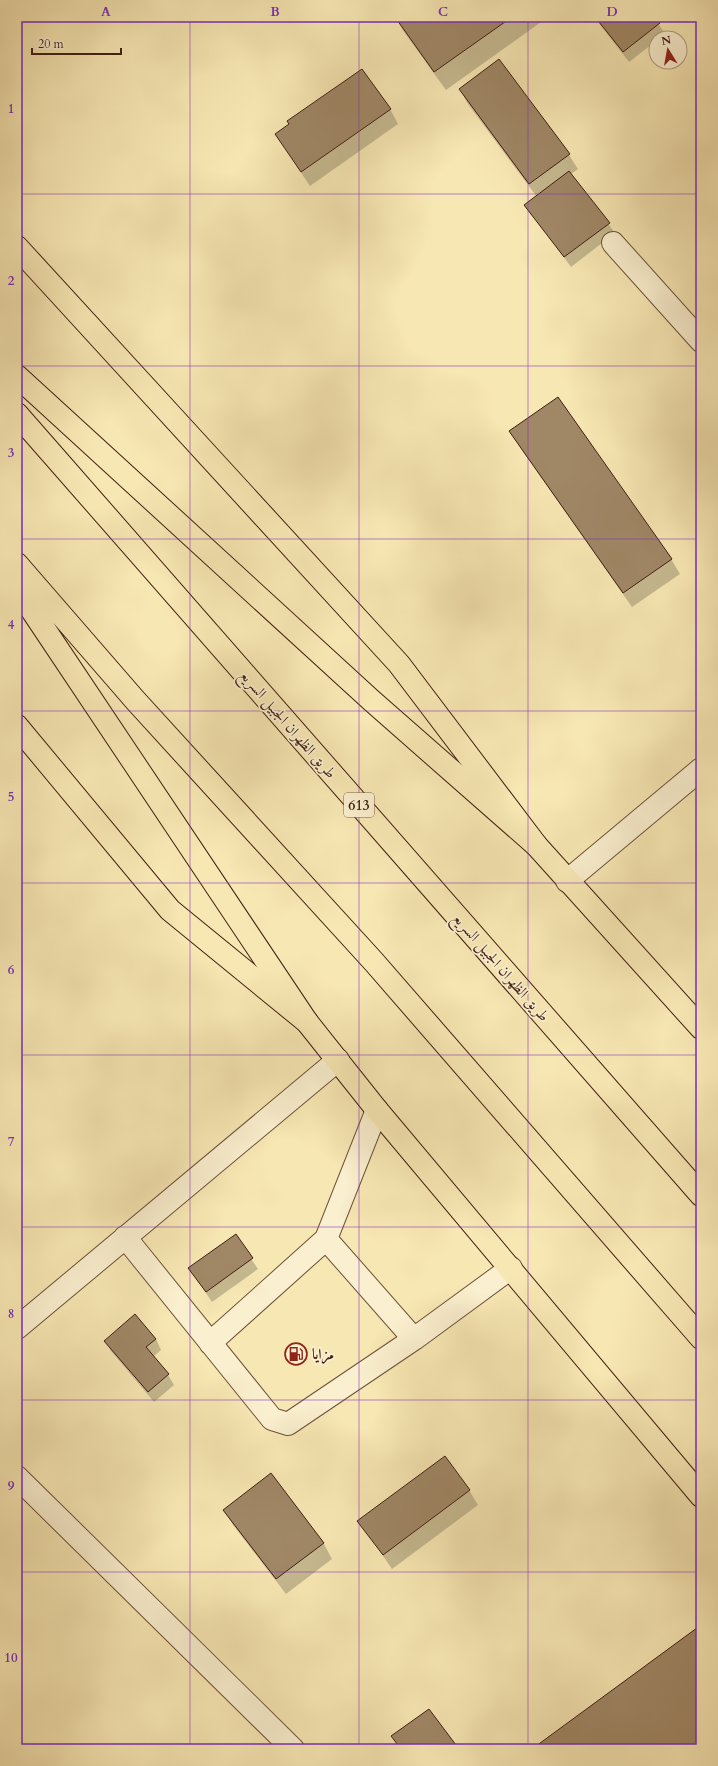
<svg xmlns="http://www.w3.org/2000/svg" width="718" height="1766" font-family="Cardo,Amiri,serif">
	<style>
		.shadow { fill: #0003 }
		.building { fill: #a08766; stroke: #411f13 }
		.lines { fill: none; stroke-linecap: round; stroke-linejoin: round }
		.minor-casing { stroke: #6e513b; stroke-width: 24 }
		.major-casing { stroke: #411f13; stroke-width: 24 }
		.highway-casing { stroke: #411f13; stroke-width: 24 }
		.minor { stroke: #faefce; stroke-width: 22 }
		.major { stroke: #f7e7b3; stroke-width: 22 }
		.highway { stroke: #f7e7b3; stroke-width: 22 }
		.grid { fill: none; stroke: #7b2cbf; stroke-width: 1; stroke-opacity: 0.55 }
		.labels { text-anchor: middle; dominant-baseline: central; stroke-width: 3.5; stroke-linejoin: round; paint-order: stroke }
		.shield { fill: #faefce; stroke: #785d4b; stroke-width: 1 }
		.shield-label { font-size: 14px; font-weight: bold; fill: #411f13 }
		.street-label { font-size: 15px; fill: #411f13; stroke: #faefce }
		.poi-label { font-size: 15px; font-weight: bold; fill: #411f13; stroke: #faefce; text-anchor: start }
		.neatline { fill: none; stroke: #7b2cbf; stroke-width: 1.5 }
		.grid-label { font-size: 13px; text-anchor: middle; font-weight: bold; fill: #7b2cbf }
	</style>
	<rect width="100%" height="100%" fill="#f7e7b3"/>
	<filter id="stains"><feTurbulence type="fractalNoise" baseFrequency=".005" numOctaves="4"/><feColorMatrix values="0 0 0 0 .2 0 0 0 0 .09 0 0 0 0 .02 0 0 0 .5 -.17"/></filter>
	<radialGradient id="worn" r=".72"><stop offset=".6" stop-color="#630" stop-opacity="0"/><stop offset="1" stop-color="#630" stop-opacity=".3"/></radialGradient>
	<!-- shadow -->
	<path class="shadow" d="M395,17H548L446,90L404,32Z
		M594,17H654L665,34L660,38H656V41L629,62Z
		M460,89L569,155L578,169L571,174L615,233L571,267L526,205L537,197L468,104Z
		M390,109L398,124L310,186L276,135Z
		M510,432L671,559L680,574L632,607L519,446Z
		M235,1235L258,1269L212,1302L189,1268Z
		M135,1316L156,1339L161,1350L153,1357L168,1375L174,1385L154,1402L111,1351L105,1341Z
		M271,1475L324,1544L332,1559L286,1594L233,1525L224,1510Z
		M469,1490L478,1505L392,1569L359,1521Z"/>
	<!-- building -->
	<path class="building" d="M395,17H512L434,72Z
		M595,17H656L660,23L623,52Z
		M499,59L570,154L529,184L459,89Z
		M362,69L391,109L301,172L275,134L289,124L287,121Z
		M569,171L610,223L564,257L524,205Z
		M558,397L672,559L623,593L509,431Z
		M236,1234L253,1258L206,1292L188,1268Z
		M135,1314L156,1339L146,1347L169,1374L148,1392L104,1341Z
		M445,1456L470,1490L383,1555L357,1521Z
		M271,1473L324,1543L276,1579L223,1510Z
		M701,1625V1749H532Z
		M429,1709L459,1749H401L391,1736Z"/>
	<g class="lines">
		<!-- minor casing -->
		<g class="minor-casing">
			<path id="minor" d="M613,243L701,341
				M567,881L701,769
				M377,1110L326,1239L414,1339
				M125,1237L272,1419L288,1424L414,1339L511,1268
				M17,1328L338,1060
				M210,1343L326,1239
				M17,1477L293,1749"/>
		</g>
		<!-- major casing -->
		<g class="major-casing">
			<path id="major" d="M17,247L399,664L536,845L701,1028
				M17,726L170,910L307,1022L377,1110L701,1496"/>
		</g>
		<!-- highway casing -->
		<g class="highway-casing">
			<path id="highway" d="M17,376L371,700L536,845
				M17,414L701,1195
				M17,564L135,700L374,962L701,1338
				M17,588L307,1022"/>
		</g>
		<!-- minor -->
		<use href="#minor" class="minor"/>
		<!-- major -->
		<use href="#major" class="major"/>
		<!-- highway -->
		<use href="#highway" class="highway"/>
	</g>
	<!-- grid -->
	<path class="grid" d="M190,17V1749M359,17V1749M528,17V1749M17,194H701M17,366H701M17,539H701M17,711H701M17,883H701M17,1055H701M17,1227H701M17,1400H701M17,1572H701"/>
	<!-- icons -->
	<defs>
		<g id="fuel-ring" transform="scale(1.15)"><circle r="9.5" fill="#faefce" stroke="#8f2418" stroke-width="1.5"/><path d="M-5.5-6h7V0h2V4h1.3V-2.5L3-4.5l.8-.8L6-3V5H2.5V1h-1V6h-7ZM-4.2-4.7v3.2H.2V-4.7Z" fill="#8f2418"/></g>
	</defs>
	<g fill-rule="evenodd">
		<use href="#fuel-ring" x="296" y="1354"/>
	</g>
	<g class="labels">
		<!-- shield labels -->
		<rect class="shield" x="344" y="793" width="30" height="24" rx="3"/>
		<g class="shield-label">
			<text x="359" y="805">613</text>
		</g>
		<!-- street labels -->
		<g class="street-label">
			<text transform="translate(288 724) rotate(49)">طريق الظهران الجبيل السريع</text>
			<text transform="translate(501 967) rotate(49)">طريق الظهران الجبيل السريع</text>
		</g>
		<!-- poi labels -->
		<g class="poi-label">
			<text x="312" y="1354">مزايا</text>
		</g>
	</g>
	<!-- margin -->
	<rect width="718" height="1766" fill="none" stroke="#f7e7b3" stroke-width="44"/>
	<!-- north arrow -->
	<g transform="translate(668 50) rotate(349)"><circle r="19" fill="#faefce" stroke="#b09c83"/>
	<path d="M0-3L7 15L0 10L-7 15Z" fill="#8f2418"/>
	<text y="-6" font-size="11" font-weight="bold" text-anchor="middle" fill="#411f13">N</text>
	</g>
	<!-- scale -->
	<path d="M32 48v6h89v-6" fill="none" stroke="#411f13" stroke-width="2"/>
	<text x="38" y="48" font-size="12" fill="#411f13" stroke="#faefce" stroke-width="3" paint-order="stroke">20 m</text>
	<rect x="22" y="22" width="674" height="1722" class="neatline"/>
	<g class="grid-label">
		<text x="106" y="16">A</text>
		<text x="275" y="16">B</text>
		<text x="443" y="16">C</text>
		<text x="612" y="16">D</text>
		<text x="11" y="113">1</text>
		<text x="11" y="285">2</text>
		<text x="11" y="457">3</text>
		<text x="11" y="629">4</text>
		<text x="11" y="801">5</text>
		<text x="11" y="974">6</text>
		<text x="11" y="1146">7</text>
		<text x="11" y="1318">8</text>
		<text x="11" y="1490">9</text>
		<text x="11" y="1662">10</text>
	</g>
	<rect width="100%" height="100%" filter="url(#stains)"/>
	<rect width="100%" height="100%" fill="url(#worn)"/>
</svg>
